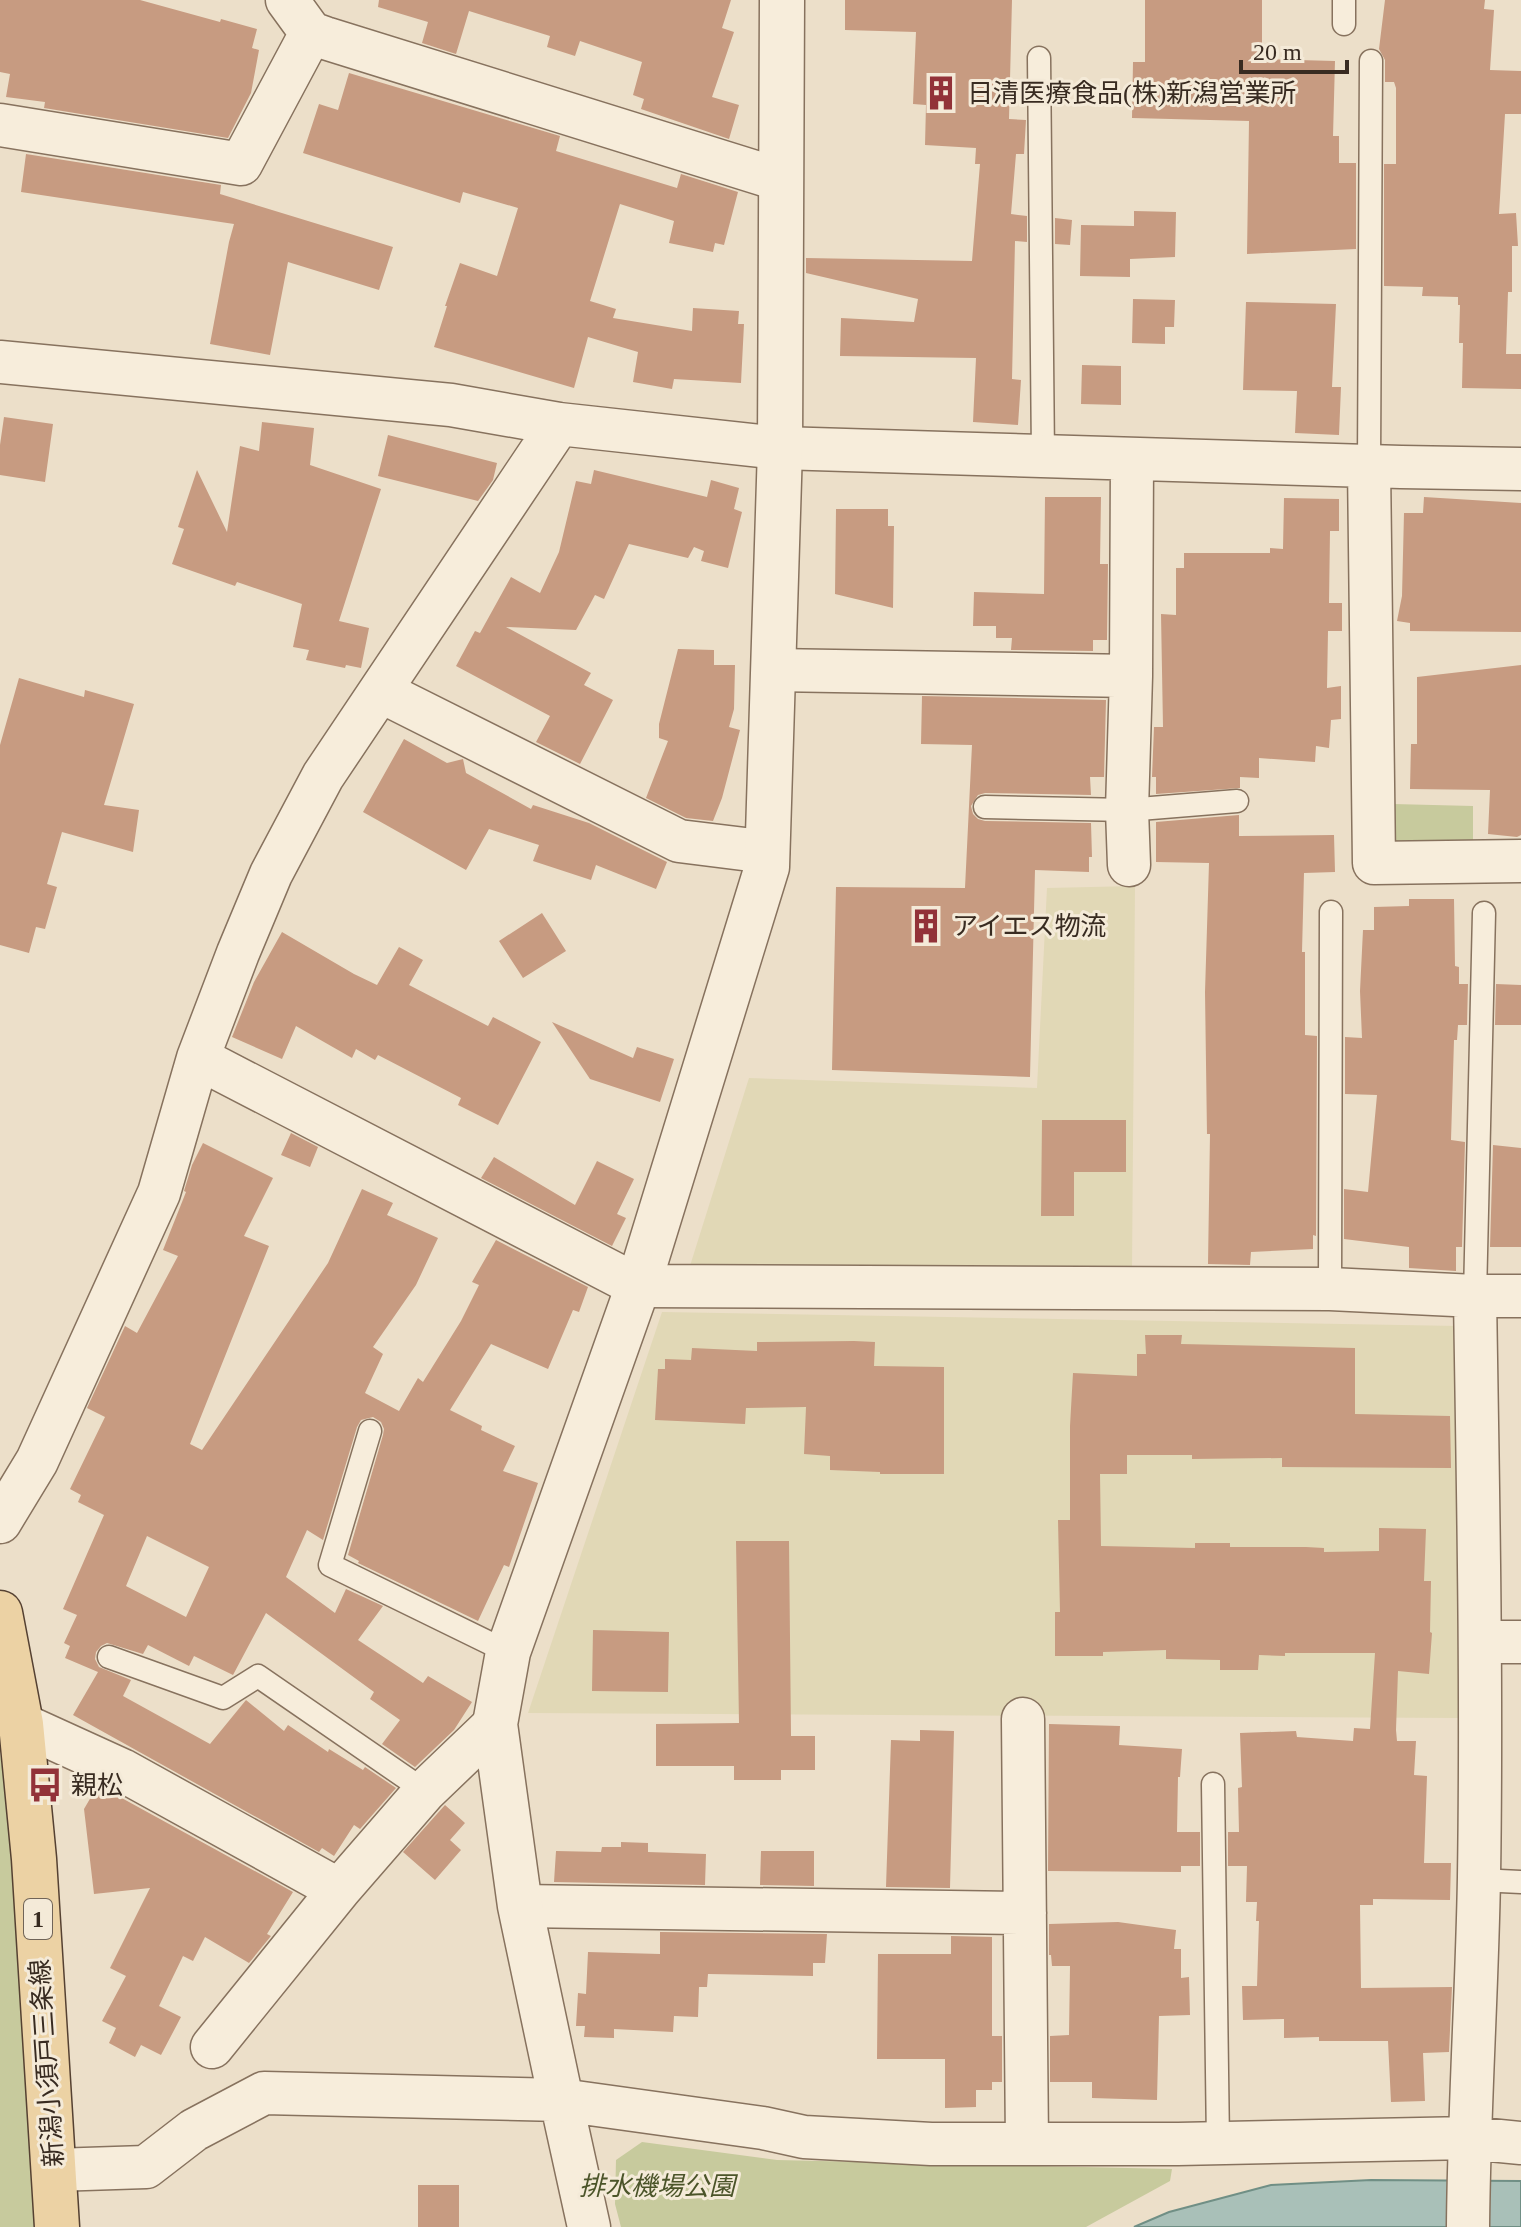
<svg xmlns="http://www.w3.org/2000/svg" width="1521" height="2227" font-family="'Times New Roman','Noto Sans JP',serif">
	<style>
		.farmland { fill: #e1d8b6 }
		.green { fill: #c7ca9d }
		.water { fill: #a9c0b8; stroke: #708f85; stroke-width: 2 }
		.building { fill: #c79b81; fill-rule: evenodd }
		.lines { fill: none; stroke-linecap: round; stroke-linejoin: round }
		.service-casing { stroke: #87725e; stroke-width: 25 }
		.minor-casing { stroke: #87725e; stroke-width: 45 }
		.tertiary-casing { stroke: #87725e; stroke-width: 47 }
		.primary-casing { stroke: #554132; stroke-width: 47 }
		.service { stroke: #f7eddb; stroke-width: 22 }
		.minor { stroke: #f7eddb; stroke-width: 42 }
		.tertiary { stroke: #f7eddb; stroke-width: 44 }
		.primary { stroke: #ecd2a4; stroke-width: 44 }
		.labels { text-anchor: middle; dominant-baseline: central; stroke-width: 6; stroke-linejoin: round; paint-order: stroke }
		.shield { fill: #f4ead8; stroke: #706458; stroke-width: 2 }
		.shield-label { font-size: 24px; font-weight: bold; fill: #382b21 }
		.poi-label { font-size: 26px; fill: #382b21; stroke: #f4ead8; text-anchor: start }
		.street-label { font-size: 26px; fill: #382b21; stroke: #f4ead8 }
		.park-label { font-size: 26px; font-style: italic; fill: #4b5429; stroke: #f4ead8 }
	</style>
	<rect width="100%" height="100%" fill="#ecdfc9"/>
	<!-- farmland -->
	<path class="farmland" d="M1135,886L1132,1270L689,1269L749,1078L1037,1088L1047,888Z
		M662,1312L1459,1326L1458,1718L528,1713Z"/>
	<!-- green -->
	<path class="green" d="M1393,804L1473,806V846L1393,845Z
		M0,1753L20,1884L39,2227H0Z
		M642,2142L777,2160L1172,2169L1170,2181L1086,2227H621L615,2204L616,2160Z"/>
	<!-- water -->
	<path class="water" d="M1371,2180L1521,2181V2227H1134L1169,2212L1271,2185Z"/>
	<!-- building -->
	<path class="building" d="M0,0H140L220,22L221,19L257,29L252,48L259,50L251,93L228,138L44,108L45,102L6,97L10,74L0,72Z
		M379,0H731L722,28L734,32L712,97L739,105L729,139L641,109L644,99L633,95L642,62L580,41L575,56L547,47L550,36L469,11L456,54L422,43L428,22L378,7Z
		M845,0H1012L1009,119L1026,120L1024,154H1016L1011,214L1027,216V242L1015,241L1012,379L1021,380L1018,425L973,422L976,358L840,356L841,318L914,322L918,299L806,273V258L972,261L980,164H975L976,148L925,145L926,105L913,104L916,32L845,30Z
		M1145,0H1262V59L1335,61L1333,136H1339V163H1356V249L1247,254L1249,121L1132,118L1133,62H1145Z
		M1385,0H1485L1484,9L1494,10L1490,70L1521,71V114H1505L1499,214L1516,213L1518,246H1512V292H1508L1506,354H1521V389L1462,388L1463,343H1459L1460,305H1458V297L1422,296L1423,287L1384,286V164H1396V88L1394,82H1385V60L1379,49Z
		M349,73L560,136L556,151L677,188L681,174L738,192L724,245L715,243L713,252L669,243L674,221L620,204L590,301L616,309L613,318L692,331L693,308L739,311L738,324H744L741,383L674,379L672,389L633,382L638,352L588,337L574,388L434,347L447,306H445L460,263L497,276L518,208L463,192L460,203L303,153L319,104L338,110Z
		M26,154L221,185L220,194L393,247L379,290L288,262L270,355L210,344L229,242L234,224L21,192Z
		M1134,211L1176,212L1175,257L1130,259V277L1080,276L1081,225L1134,226Z
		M1055,218L1072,220L1070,245L1055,244Z
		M1133,299L1175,300L1174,327H1165V344L1132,343Z
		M1246,302L1336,304L1332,387H1341L1339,435L1295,433L1297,391L1243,390Z
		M1082,365L1121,366V405L1081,404Z
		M4,417L53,424L45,482L0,475V445Z
		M262,422L314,428L310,465L381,489L339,621L369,628L361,668L346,665L345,668L306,660L309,650L293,647L302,604L237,582L235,586L172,564L184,529L178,527L197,470L227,532L240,446L259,451Z
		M388,435L497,463L493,480L478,501L378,476Z
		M594,470L707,497L711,480L739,488L734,509L742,512L728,568L701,561L704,551L694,547L688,558L629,544L604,599L595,595L576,630L506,627L591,673L584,685L613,700L580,764L536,742L550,716L456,666L475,631L480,633L511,577L540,593L559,552L576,481L591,484Z
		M1045,497H1101L1100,564H1108L1107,640H1093V651L1011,650L1012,638H996V626H973L974,592L1044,594Z
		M1424,497L1521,503V632L1410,631V623L1397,621L1402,596L1404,513H1423Z
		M1284,498L1339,499V531H1330L1329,603H1342V631H1328L1327,688L1341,686V719L1331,720L1329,748L1316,746L1315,762L1259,758V778L1240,777V788L1156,794V777H1152L1154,727H1163L1161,614L1176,615V568H1184V553H1270V548L1283,549Z
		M836,509H888V526H894L893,608L835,594Z
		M678,649L714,650V665H735L734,709L729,727L740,730L722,798L713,821L686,818L646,798L668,741L659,738V724Z
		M1521,665V835L1517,837L1488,834L1490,790L1410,789L1411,744H1417V677Z
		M19,678L84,697L85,690L134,704L104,805L139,810L133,852L62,832L47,884L57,887L45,929L36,927L29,953L0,945V745Z
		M922,696L1106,700L1104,777H1090L1091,795L985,793L978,795L971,806L973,814L978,819L985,821L1091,823L1092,857H1089V872L1035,870L1030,1077L832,1070L836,887L965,888L972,745L921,744Z
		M404,739L447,763L463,759L466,773L531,809L533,805L589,823L667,862L656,889L596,865L591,880L533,861L539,845L489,829L466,870L363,812Z
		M1239,815V836L1334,835L1335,872L1304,873L1302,952H1305V1035L1317,1036L1316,1236L1313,1235V1249L1251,1252L1250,1265L1208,1264L1210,1134H1207L1205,992L1209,863L1156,862V822Z
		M1409,899H1454L1455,966L1459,967V984H1468L1467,1025H1458L1457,1040H1454L1451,1140L1465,1142L1462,1247H1456V1271L1409,1268V1247L1344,1239V1189L1368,1192L1377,1095L1345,1094V1037L1362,1038L1360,991L1363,930H1374V907L1409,906Z
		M542,913L566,951L523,978L499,941Z
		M282,932L354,974L377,985L399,947L423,960L409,985L488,1026L493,1017L541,1042L498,1125L458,1105L461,1098L378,1055L375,1060L356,1049L352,1058L296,1026L282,1059L232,1037L254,982Z
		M1496,984L1521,985V1025H1495Z
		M552,1022L633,1058L637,1047L674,1059L660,1102L590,1079Z
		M1042,1120H1126V1172H1074V1216H1041Z
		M291,1133L318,1147L310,1167L281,1155Z
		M203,1143L273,1178L244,1236L269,1246L190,1444L202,1450L328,1263L362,1189L393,1203L387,1215L438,1238L416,1285L373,1347L383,1354L365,1393L399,1411L418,1378L423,1382L461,1321L479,1285L472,1282L496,1240L588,1287L579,1312L573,1310L548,1369L491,1344L450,1410L482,1426L481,1430L515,1446L503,1471L538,1483L509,1567L504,1565L478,1621L358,1563L359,1561L348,1555L383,1435L384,1429L381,1422L373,1417L361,1420L357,1427L323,1540L307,1530L286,1577L335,1613L346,1589L383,1606L358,1640L423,1683L428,1676L472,1702L454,1730L415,1767L382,1744L400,1720L370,1699L374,1692L266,1613L233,1675L194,1656L189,1666L148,1645L143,1654L107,1643L101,1646L96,1652L95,1659L99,1667L131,1680L123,1696L210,1744L246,1700L284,1731L288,1725L328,1752L329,1749L363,1770L365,1767L396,1788L360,1829L354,1825L334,1856L322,1848L319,1852L73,1715L98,1672L65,1658L70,1646L64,1643L77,1615L63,1609L104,1515L78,1502L81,1495L70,1489L105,1417L87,1408L125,1326L137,1333L178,1256L163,1250L186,1192L184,1191L192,1165ZM147,1536L209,1567L186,1617L126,1586Z
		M1493,1145L1521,1148V1247H1490Z
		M494,1157L575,1205L597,1161L634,1179L617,1214L626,1218L612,1246L481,1178Z
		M1145,1335H1182L1181,1344L1355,1348V1414L1450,1416L1451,1468L1282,1467V1458L1192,1459V1455H1127V1474H1100L1101,1546L1195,1548V1543H1230V1547H1306L1324,1548V1552L1379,1551V1528L1426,1529L1424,1581H1431L1430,1632L1432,1633L1429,1674L1398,1671L1396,1730L1397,1741H1416L1414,1775L1427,1776L1424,1863H1451L1450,1900L1373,1899V1905H1360L1361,1988L1452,1987L1449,2052L1423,2053L1425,2101L1391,2102L1388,2041H1319V2037L1284,2038V2019L1243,2020L1242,1986H1257L1259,1921H1256L1257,1902H1246L1247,1866H1228V1832H1239L1238,1788L1242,1787L1240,1733L1296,1731L1297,1737L1353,1741L1354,1728L1370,1729L1375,1653H1285V1656L1259,1655L1258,1670H1220V1660L1166,1659V1650L1103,1652V1656H1055V1612H1060L1058,1520H1070V1426L1073,1373L1137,1376V1354H1146Z
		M854,1341L875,1342L874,1366L944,1367V1474H880V1472L830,1470V1456L804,1454L806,1407L746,1408L745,1424L655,1420L658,1369H665V1359L691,1360L692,1348L757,1351V1342Z
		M736,1541H789L791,1736H815V1770H781V1780H734V1766H656V1724L739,1723Z
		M593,1630L669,1632L668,1692L592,1691Z
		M1049,1724L1120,1726L1119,1745L1182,1749L1180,1777H1178L1177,1832H1200V1866H1181V1872L1048,1871Z
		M920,1730L954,1731L950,1888L886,1887L891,1740L920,1741Z
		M98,1785L293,1892L267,1934L271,1936L249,1963L205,1937L193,1961L183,1956L159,2006L181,2017L161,2055L141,2045L135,2057L109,2043L116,2028L102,2021L126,1976L110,1968L150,1888L94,1894L84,1809Z
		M445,1805L465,1823L450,1840L461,1850L435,1880L403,1852Z
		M621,1842L648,1843V1852L706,1854L705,1885L554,1882L556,1851L601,1852L602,1847H621Z
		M761,1851H814V1886L760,1885Z
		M1118,1922L1176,1930L1174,1949H1181V1978L1189,1977L1190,2015L1159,2016L1157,2100L1092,2098V2082H1050V2036L1069,2035L1070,1966H1052L1051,1955H1049V1924Z
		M660,1932L827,1934L825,1963H813V1976L708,1974L707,1987H699L698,2017L674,2016L673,2032L614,2029V2038L584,2037L585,2026H576L578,1993L586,1994L588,1952L660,1954Z
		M951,1936L992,1937V2036H1002V2082H992V2090H976V2107L945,2108V2059H877L878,1954H951Z
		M418,2185H459V2227H418Z"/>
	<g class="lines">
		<!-- service casing -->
		<g class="service-casing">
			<path id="service" d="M1344,24V0
				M1039,58L1043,456
				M1369,466L1371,61
				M985,807L1127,810L1237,801
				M1330,1289L1331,912
				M1475,1296L1484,913
				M370,1431L330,1565L508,1652
				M109,1657L223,1698L258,1676L425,1791
				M1213,1784L1218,2143
				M1479,1880L1521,1882"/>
		</g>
		<!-- minor casing -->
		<g class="minor-casing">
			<path id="minor" d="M287,0L311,33L325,38L781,180
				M0,125L241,164L311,33
				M0,362L451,405L559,424L780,448L1401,467L1521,469
				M1369,466L1374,863L1521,861
				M773,670L1131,676
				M380,691L679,841L768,852
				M1129,865L1127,810L1131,676L1132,459
				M198,1058L638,1286L1330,1289L1475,1296H1521
				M0,1522L37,1461L159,1193L198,1058L238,953L271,874L323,776L559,424
				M1481,1642H1521
				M1023,1719L1027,2144
				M21,1724L122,1770L339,1890
				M520,1906L1025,1913
				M212,2047L339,1890L425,1791L495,1724
				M561,2100L589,2227
				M54,2170L146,2167L194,2130L264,2093L561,2100L763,2128L804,2137L931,2144H1178L1470,2138L1521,2143
				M1468,2227C1469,2110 1477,1993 1479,1877C1482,1683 1478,1490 1475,1296"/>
		</g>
		<!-- tertiary casing -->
		<g class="tertiary-casing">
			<path id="tertiary" d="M561,2100L520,1906L495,1724L508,1652L638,1286L767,867L780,448L782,0"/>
		</g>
		<!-- primary casing -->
		<g class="primary-casing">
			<path id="primary" d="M0,1613L21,1724L34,1859L57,2227"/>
		</g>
		<!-- service -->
		<use href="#service" class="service"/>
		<!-- minor -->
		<use href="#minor" class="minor"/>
		<!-- tertiary -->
		<use href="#tertiary" class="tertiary"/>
		<!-- primary -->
		<use href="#primary" class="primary"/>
	</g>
	<!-- icons -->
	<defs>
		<g id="building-bare" transform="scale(2.76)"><path d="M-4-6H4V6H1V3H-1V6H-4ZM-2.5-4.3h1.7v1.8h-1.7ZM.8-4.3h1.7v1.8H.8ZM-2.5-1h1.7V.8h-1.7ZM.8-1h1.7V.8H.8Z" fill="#923238" stroke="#f4ead8" stroke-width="2.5" paint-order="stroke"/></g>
		<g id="bus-bare" transform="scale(2.76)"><path d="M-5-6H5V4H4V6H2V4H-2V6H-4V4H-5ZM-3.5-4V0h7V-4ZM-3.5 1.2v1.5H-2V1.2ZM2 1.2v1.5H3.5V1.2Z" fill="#923238" stroke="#f4ead8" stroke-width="2.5" paint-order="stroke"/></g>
	</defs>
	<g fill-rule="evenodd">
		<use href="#building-bare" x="941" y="93"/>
		<use href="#building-bare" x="926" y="926"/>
		<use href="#bus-bare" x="45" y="1785"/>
	</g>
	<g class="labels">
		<!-- shield labels -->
		<rect class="shield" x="24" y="1899" width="28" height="40" rx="6"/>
		<g class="shield-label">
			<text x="38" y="1919">1</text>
		</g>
		<!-- poi labels -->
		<g class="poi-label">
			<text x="967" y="93">日清医療食品(株)新潟営業所</text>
			<text x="952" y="926">アイエス物流</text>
			<text x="71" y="1785">親松</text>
		</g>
		<!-- street labels -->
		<g class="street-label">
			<text transform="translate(47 2063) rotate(-94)">新潟小須戸三条線</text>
		</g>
		<!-- park labels -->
		<g class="park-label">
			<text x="657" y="2186">排水機場公園</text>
		</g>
	</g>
	<!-- scale -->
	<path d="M1241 60v12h106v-12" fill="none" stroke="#382b21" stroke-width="4"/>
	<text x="1253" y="60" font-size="24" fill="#382b21" stroke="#f4ead8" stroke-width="6" paint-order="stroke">20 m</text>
</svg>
